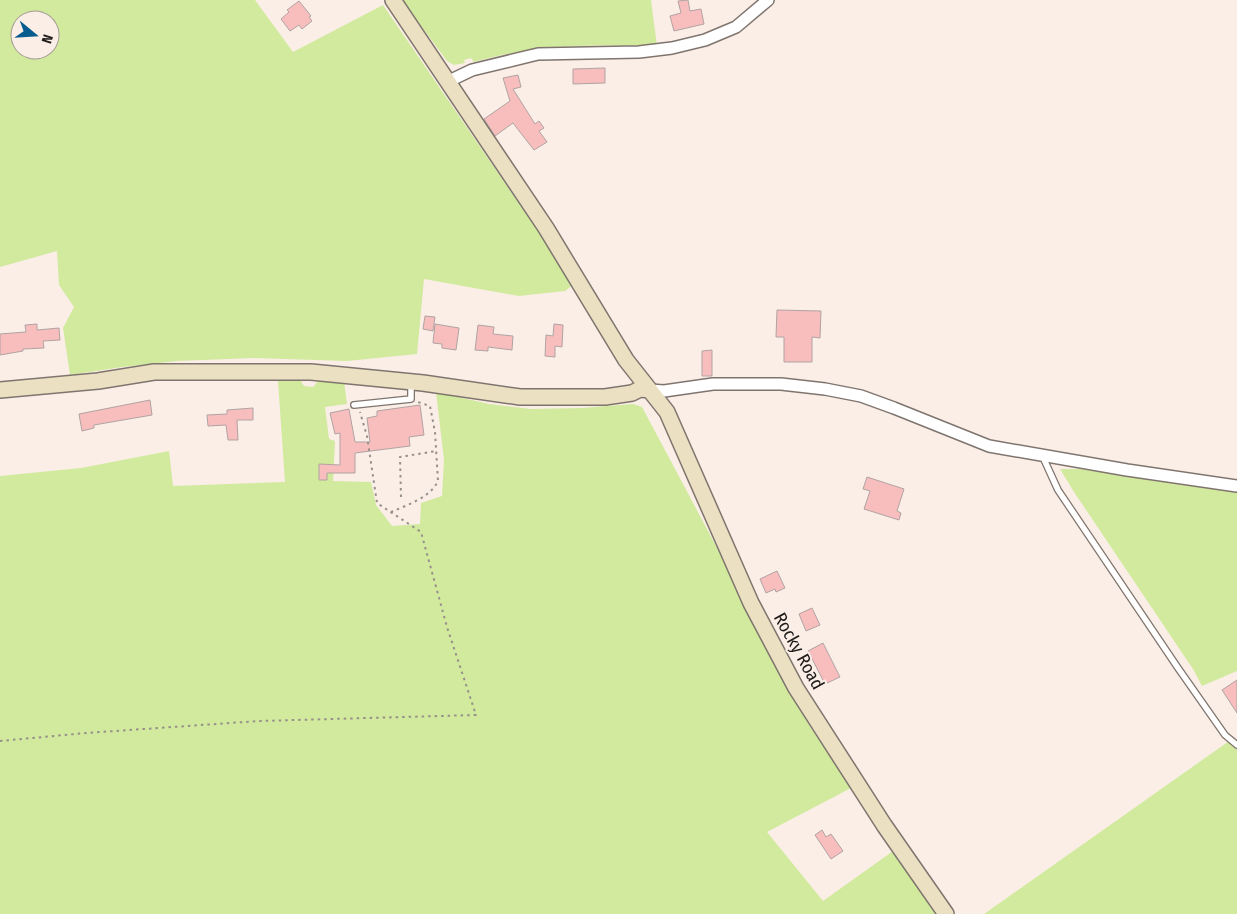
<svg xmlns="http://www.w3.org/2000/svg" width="1237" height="914" font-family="'Fira Sans Condensed',sans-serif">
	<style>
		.green { fill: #d2ea9d; fill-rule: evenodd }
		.building { fill: #f7bebd; stroke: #b1a3a3 }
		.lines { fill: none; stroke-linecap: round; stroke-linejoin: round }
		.lane-casing { stroke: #7f756e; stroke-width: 8 }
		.street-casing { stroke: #7f756e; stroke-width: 14 }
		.secondary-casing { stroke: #7f756e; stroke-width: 18 }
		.path { stroke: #98908b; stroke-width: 2; stroke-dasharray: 2.5 4; stroke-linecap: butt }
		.lane { stroke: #fff; stroke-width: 5.5 }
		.street { stroke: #fff; stroke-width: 11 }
		.secondary { stroke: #ebe0c2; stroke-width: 15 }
		.labels { text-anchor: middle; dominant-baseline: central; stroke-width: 4; stroke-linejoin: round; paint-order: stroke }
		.street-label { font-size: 18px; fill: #201c1a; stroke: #faeee7 }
	</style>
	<rect width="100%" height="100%" fill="#faeee7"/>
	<!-- green -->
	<path class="green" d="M0,0H255L293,52L383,5L574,284L565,291L519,296L424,279L417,354L347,361L253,358L177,361L122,367L70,375L63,328L74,307L59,285L57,251L0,267ZM20,20H50V50H20Z
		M402,0H651L657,46C592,45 537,44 474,62L471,58L464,60L465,63L454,65L447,61Z
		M298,377L304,386L313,387L319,380L344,381L347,404L325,407L329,439L335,441L333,481L371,482L376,505L392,526L420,524L421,503L442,496L444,460L436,392L489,404L531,409L582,408L633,404L642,407L748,606L776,667L811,728L851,788L767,832L823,901L893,851L936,914H0V476L81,468L169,451L173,486L285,482L278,381Z
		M1060,469H1081L1237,492V671L1202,686L1193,669L1074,492Z
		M1232,739L1237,747V914H984Z"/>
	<!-- building -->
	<path class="building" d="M688,0L690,11L701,9L704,24L674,31L670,16L681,13L678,1Z
		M299,1L311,16L309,17L312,21L302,29L299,25L290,31L281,19L289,12L287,10Z
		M605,68V83L573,84V69Z
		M518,75L521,87L513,89L535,124L539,121L544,128L539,131L547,142L534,150L513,123L495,136L484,119L510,101L503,78Z
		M777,310L821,311L820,338L812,337V362H784V337H776Z
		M425,316L435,317L433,331L423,329Z
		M37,324V330L59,328L60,340L43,341L44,348L23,349V351L0,355V334L26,332L25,325Z
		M435,324L459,328L456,350L442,348V344L433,343Z
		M554,324L563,325L562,347L555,346V357L545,356L546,335L553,336Z
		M478,325L494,327L493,334L513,336L512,350L488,347V351L475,350Z
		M712,350V376H702V351Z
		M150,400L152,415L94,425V428L82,431L79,414Z
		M420,405L424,435L409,437L410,446L355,453V473H327V480H319V464L340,465V433L335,434L330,413L349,409L355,442H370L367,418L377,416V411Z
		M253,408V420H237L238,440H228L226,425L208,426L207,415L227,414V410Z
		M867,477L904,489L897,511L901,513L899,520L864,509L870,491L863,489Z
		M777,571L785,588L776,592L775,589L766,593L760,579Z
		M812,608L820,625L806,631L799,614Z
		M823,643L840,677L825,684L808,651Z
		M1237,680V713L1222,690Z
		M822,830L826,837L831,834L843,851L831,859L815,835Z"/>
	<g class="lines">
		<!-- lane casing -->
		<g class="lane-casing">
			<path id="lane" d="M354,405L411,399V384
				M1042,455L1058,490L1178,668L1225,735L1237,745"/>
		</g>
		<!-- street casing -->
		<g class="street-casing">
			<path id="street" d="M449,81L472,70L538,54L639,52L672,48L705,40L736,27L768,0
				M650,390L664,391L713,384H781L825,389L861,396L894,408L989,446L1127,470L1237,486"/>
		</g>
		<!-- secondary casing -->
		<g class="secondary-casing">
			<path id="secondary" d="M393,0L546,228L626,360L667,412L751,603L796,688L884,825L946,914
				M0,390L98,381L154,372H311L423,383L520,397H605L632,393L640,389L650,390"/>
		</g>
		<!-- path -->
		<path class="path" d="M401,497L400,457L436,451
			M391,512C407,505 430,498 438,481L435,432L430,406L418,402
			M0,741L86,733L259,721L476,715L447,627L421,532L377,503L367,436L360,412"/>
		<!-- lane -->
		<use href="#lane" class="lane"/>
		<!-- street -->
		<use href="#street" class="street"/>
		<!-- secondary -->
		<use href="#secondary" class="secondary"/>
	</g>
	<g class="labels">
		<!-- street labels -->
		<g class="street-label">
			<text transform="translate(799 651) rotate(61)">Rocky Road</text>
		</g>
	</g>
	<!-- north arrow -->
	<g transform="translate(35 35) rotate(108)"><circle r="24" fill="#faeee7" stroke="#a39a95"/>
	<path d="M0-4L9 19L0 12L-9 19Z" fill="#065c8e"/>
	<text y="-8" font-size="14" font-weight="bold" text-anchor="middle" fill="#201c1a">N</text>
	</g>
</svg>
